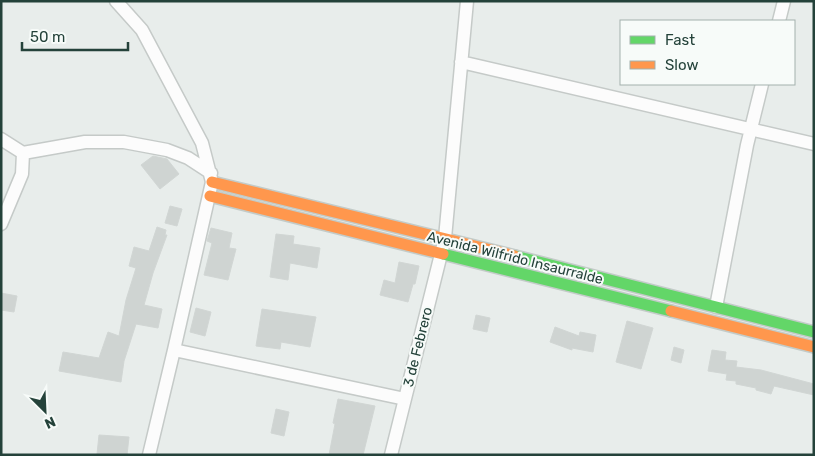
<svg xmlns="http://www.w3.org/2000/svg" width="815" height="456" font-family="Rubik,sans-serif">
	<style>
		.building { fill: #cfd4d2; stroke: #d1d6d4 }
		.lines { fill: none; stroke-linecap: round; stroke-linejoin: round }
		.street-casing { stroke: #c5cac8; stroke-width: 15 }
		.fast-casing { stroke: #c3cbc8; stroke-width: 14 }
		.slow-casing { stroke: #c3cbc8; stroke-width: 14 }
		.street { stroke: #fcfcfc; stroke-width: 12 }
		.fast { stroke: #63d668; stroke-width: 11 }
		.slow { stroke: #ff974d; stroke-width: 11 }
		.labels { text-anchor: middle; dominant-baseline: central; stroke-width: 4; stroke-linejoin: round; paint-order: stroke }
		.street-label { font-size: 14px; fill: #24423a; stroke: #f7fbf9 }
	</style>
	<rect width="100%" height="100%" fill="#e8edeb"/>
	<!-- building -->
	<path class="building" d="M153,156L167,159L179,174L160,189L141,165Z
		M170,206L182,209L177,226L165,223Z
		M157,227L166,230L165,235H167L153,273L144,305L162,309L158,328L136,324L124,361L121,382L59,371L63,352L99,358L108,332L119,336L126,300L136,268L129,266L134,247L149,251Z
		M211,228L232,233L229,248L236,249L228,280L204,275L212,243L207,241Z
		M276,234L294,236L293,244L320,248L317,268L290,263L288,280L270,277Z
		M399,262L419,266L415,284H413L408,302L380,295L384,280L395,283Z
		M1,293L17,296L14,312L1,310Z
		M196,308L211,312L205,336L190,332Z
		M262,309L316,317L310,347L281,342L280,349L256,346Z
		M476,315L490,318L487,332L473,329Z
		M627,321L653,328L641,369L616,362Z
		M555,327L579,336L580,332L596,335L593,352L572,348V350L550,342Z
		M674,347L684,350L681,363L671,360Z
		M712,350L726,352L725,360L737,361L736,367L761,370L814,384V395L774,386L771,394L756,390V388L736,384V381L726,380L727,374L708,371Z
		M338,399L375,406L363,455H329L335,424L333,423Z
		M276,409L289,412L284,436L271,433Z
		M99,435L129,437L127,455L97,454Z"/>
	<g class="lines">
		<!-- street casing -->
		<g class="street-casing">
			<path id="street" d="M116,1L142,30L202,143L212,182L174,350L149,455
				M779,21L784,1
				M461,62L814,144
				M1,139L23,153L85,142H124L167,150L188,158L211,173
				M1,224L22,174L23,153
				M716,307L747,145L762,84
				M174,350L405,399
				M391,455L445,238L467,1"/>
		</g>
		<!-- fast casing -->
		<g class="fast-casing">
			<path id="fast" d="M443,254L671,311
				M515,256L814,332"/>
		</g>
		<!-- slow casing -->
		<g class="slow-casing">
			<path id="slow" d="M212,182L515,256
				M210,196L443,254
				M671,311L814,347"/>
		</g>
		<!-- street -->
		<use href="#street" class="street"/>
		<!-- fast -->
		<use href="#fast" class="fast"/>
		<!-- slow -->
		<use href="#slow" class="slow"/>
	</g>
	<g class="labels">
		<!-- street labels -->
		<g class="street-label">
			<text transform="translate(515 258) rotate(14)">Avenida Wilfrido Insaurralde</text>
			<text transform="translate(418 347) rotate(-76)">3 de Febrero</text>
		</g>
	</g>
	<!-- border -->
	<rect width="815" height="456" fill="none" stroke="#24423a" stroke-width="5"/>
	<!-- legend -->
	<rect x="620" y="20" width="175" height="65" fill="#f7fbf9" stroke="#a3b1ad"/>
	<rect x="630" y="36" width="25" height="8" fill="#63d668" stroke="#a3b1ad"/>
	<text x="665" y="45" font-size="15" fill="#24423a">Fast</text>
	<rect x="630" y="61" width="25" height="8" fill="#ff974d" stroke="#a3b1ad"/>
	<text x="665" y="70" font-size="15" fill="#24423a">Slow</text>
	<!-- north arrow -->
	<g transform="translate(45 411) rotate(156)" stroke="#f7fbf9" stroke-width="4" paint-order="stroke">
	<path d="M0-4L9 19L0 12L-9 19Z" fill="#24423a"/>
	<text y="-8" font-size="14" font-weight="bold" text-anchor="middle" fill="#24423a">N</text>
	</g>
	<!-- scale -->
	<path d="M22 42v8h106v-8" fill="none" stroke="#24423a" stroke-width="2.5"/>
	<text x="30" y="42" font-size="15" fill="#24423a" stroke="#f7fbf9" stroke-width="4" paint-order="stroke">50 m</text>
</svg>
